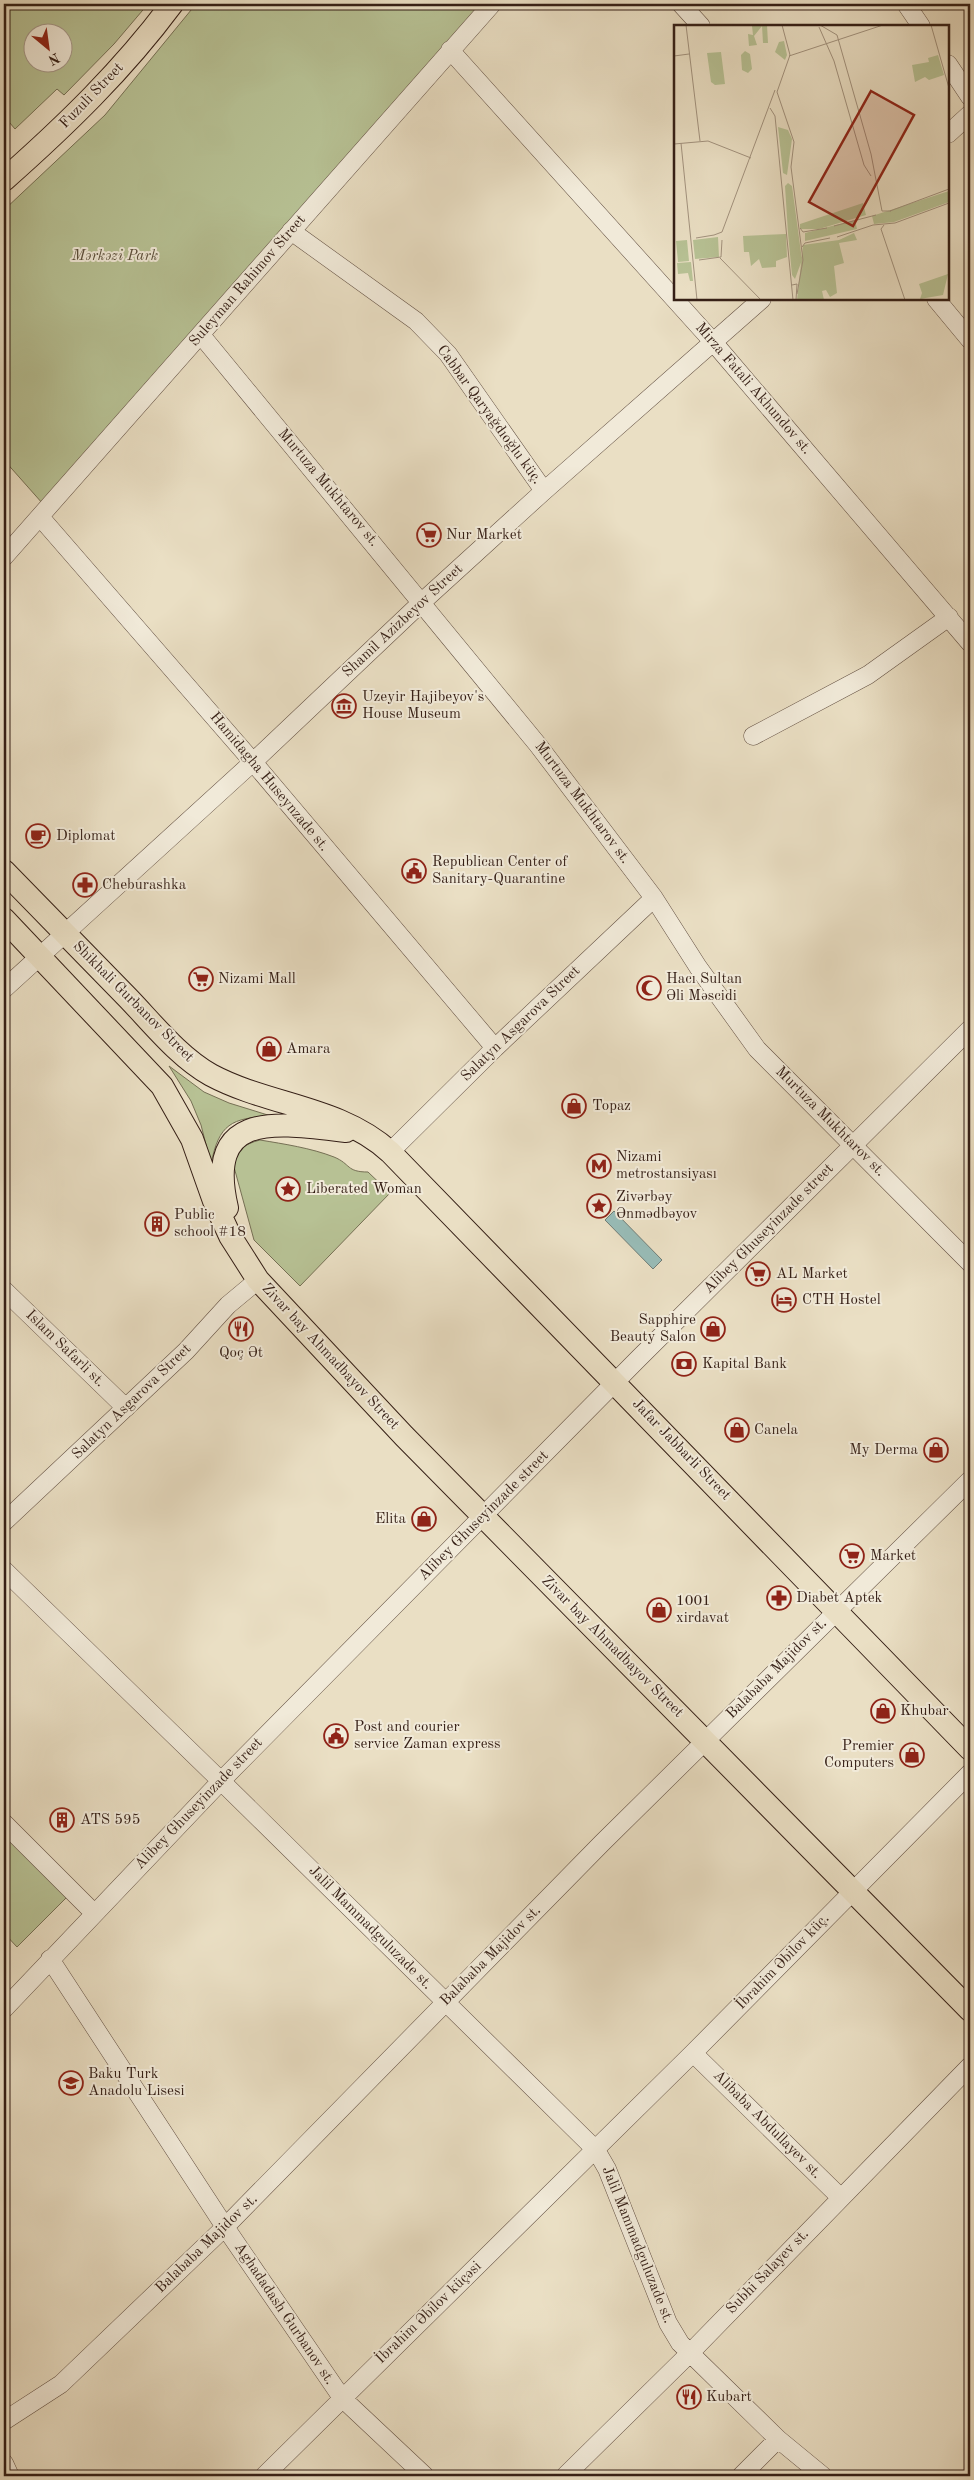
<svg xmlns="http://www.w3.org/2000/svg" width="974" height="2480" font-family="'Old Standard TT',serif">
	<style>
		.green { fill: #b7c194; stroke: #767055; fill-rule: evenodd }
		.water { fill: #98bcb7; stroke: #707d77 }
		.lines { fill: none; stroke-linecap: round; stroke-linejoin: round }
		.minor-casing { stroke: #624f42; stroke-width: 19 }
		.major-casing { stroke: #351f16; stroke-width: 24 }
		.minor { stroke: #f1ead9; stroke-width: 18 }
		.major { stroke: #eadfc4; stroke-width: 22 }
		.labels { text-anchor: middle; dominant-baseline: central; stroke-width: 4; stroke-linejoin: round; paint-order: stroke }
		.street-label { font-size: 15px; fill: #351f16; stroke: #f1ead9 }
		.park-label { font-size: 15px; font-style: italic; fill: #5c503c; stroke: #f1ead9 }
		.poi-label { font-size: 15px; fill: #351f16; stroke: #f1ead9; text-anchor: start }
		.inset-road { fill: none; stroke: #a2927e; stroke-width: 1 }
		.view { fill: #8f2418; fill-opacity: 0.15; stroke: #8f2418; stroke-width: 2.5 }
		.inset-edge { fill: none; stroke: #351f16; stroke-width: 2.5 }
	</style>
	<rect width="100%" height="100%" fill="#eadfc4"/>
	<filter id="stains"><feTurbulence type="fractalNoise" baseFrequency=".004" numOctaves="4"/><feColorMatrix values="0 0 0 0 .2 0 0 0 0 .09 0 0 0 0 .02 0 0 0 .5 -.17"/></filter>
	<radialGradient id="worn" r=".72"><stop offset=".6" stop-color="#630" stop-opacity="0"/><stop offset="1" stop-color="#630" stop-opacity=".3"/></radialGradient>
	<!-- green -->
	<path class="green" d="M4,4H148L114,44L64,95L57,89L15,129L4,116ZM32,32H62V62H32Z
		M196,4H483L43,504L4,460V210L105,115Z
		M169,1066L204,1092L229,1103L271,1116C231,1118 219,1124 211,1164L201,1125L191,1101Z
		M260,1140C284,1144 311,1148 334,1157C351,1164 346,1172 368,1172L390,1193L300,1286L254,1240L234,1167C235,1151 244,1144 260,1140Z
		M7,1833L69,1895L17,1947L4,1933V1837Z"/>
	<!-- water -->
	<path class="water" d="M614,1211L662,1260L653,1269L605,1220Z"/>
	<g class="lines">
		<!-- minor casing -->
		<g class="minor-casing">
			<path id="minor" d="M681,4L701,26
				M906,4L921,26
				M450,50L714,343L970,643
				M948,64L970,97
				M948,134L970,114
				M291,231L416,321L448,354L544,491
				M936,299L970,340
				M201,335L538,745L654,898L698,967L757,1049L970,1263
				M41,518L253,762L495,1048
				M4,557L492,4
				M753,736L868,675L949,617
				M4,989L253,762L422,602L544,491L762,299
				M390,1152L495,1048L654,898
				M4,1290L126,1408
				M4,1522L186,1351L228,1305L258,1280
				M4,1570L221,1781L596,2150L607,2169L668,2323L680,2343L690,2353L778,2439L823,2476
				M4,1823L94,1913
				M50,1959L225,2227L342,2398L425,2476
				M4,2009L221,1781L638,1359L970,1029
				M693,2053L840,2197
				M4,2421L61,2384L225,2227L602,1843L970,1480
				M4,2463L10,2476
				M264,2476L693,2053L970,1773
				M565,2476L690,2353L970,2066
				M741,2476L778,2439"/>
		</g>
		<!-- major casing -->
		<g class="major-casing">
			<path id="major" d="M4,180C65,126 123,70 172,4
				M4,871C45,913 87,956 128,998C153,1024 179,1057 211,1075C269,1106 339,1106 390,1152L970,1749
				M4,919L162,1086L192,1139L214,1201L230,1236L258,1280L404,1436L970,2010
				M227,1208C204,1109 278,1123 346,1131"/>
		</g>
		<!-- minor -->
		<use href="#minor" class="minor"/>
		<!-- major -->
		<use href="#major" class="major"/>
	</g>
	<!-- icons -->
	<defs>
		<g id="supermarket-ring" transform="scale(1.25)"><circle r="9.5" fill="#f1ead9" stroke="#8f2418" stroke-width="1.5"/><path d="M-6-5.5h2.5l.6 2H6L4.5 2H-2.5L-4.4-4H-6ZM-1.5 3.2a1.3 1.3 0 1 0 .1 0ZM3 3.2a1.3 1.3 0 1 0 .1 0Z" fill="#8f2418"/></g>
		<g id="museum-ring" transform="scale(1.25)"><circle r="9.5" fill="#f1ead9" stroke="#8f2418" stroke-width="1.5"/><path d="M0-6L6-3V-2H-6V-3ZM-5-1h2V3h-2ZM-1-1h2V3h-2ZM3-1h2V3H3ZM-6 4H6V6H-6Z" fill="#8f2418"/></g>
		<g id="cafe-ring" transform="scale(1.25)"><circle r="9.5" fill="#f1ead9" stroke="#8f2418" stroke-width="1.5"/><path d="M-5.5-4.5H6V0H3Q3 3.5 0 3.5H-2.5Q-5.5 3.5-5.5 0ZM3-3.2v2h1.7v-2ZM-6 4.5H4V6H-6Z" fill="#8f2418"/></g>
		<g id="civic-ring" transform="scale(1.25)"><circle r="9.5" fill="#f1ead9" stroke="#8f2418" stroke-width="1.5"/><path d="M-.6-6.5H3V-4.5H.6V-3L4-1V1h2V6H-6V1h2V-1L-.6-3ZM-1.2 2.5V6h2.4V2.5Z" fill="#8f2418"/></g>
		<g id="pharmacy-ring" transform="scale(1.25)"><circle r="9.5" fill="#f1ead9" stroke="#8f2418" stroke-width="1.5"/><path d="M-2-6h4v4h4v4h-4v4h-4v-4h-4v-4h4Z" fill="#8f2418"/></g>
		<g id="mosque-ring" transform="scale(1.25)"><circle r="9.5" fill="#f1ead9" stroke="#8f2418" stroke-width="1.5"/><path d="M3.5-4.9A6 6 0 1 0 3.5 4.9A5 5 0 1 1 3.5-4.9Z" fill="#8f2418"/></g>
		<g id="shop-ring" transform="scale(1.25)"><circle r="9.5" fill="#f1ead9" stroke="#8f2418" stroke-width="1.5"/><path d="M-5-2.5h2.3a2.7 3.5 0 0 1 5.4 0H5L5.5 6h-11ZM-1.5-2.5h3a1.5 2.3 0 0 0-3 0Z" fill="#8f2418"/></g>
		<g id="metro-ring" transform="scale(1.25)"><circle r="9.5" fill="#f1ead9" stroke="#8f2418" stroke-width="1.5"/><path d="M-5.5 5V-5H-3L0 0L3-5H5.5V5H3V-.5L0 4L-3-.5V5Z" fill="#8f2418"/></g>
		<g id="sight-ring" transform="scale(1.25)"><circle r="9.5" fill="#f1ead9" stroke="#8f2418" stroke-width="1.5"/><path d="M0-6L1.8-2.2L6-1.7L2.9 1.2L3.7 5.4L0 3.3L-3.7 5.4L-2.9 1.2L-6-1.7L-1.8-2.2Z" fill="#8f2418"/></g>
		<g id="building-ring" transform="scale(1.25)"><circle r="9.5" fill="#f1ead9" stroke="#8f2418" stroke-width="1.5"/><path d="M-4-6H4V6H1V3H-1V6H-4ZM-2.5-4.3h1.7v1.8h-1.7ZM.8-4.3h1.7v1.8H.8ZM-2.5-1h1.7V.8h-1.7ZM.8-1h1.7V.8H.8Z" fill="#8f2418"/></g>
		<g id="hotel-ring" transform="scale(1.25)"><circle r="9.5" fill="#f1ead9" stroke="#8f2418" stroke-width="1.5"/><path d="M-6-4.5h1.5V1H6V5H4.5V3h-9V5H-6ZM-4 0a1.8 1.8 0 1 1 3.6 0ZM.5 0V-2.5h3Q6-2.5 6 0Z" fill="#8f2418"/></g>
		<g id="restaurant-ring" transform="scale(1.25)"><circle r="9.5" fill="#f1ead9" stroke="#8f2418" stroke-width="1.5"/><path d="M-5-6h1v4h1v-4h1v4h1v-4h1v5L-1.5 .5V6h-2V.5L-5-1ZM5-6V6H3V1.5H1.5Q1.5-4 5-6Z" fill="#8f2418"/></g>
		<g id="bank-ring" transform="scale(1.25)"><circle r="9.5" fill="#f1ead9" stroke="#8f2418" stroke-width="1.5"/><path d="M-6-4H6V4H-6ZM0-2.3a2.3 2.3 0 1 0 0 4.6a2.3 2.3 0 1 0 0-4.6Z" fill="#8f2418"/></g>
		<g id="school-ring" transform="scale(1.25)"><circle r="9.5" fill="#f1ead9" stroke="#8f2418" stroke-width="1.5"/><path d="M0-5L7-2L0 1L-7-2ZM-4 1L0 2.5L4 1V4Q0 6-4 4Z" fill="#8f2418"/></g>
	</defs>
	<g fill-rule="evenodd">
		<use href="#supermarket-ring" x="429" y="535"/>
		<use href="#museum-ring" x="344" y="706"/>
		<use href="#cafe-ring" x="38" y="836"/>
		<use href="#civic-ring" x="414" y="871"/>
		<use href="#pharmacy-ring" x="85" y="885"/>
		<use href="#supermarket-ring" x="201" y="979"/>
		<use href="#mosque-ring" x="649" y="988"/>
		<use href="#shop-ring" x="269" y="1049"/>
		<use href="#shop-ring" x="574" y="1106"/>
		<use href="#metro-ring" x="599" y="1166"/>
		<use href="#sight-ring" x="288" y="1189"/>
		<use href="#sight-ring" x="599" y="1206"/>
		<use href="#building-ring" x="157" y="1224"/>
		<use href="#supermarket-ring" x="758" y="1274"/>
		<use href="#hotel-ring" x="784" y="1300"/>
		<use href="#restaurant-ring" x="241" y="1329"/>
		<use href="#shop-ring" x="713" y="1329"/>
		<use href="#bank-ring" x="684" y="1364"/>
		<use href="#shop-ring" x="737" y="1430"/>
		<use href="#shop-ring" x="936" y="1450"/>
		<use href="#shop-ring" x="424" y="1519"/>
		<use href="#supermarket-ring" x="852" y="1556"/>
		<use href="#pharmacy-ring" x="779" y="1598"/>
		<use href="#shop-ring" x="659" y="1610"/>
		<use href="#shop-ring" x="883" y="1711"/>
		<use href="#civic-ring" x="336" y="1736"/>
		<use href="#shop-ring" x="912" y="1755"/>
		<use href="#building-ring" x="62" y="1820"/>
		<use href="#school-ring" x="71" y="2083"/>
		<use href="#restaurant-ring" x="689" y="2397"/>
	</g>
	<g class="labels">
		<!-- street labels -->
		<g class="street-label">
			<text transform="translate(92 96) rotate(-46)">Fuzuli Street</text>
			<text transform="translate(248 281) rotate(-49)">Suleyman Rahimov Street</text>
			<text transform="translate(753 389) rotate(49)">Mirza Fatali Akhundov st.</text>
			<text transform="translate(489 415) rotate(54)">Cabbar Qaryağdıoğlu küç.</text>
			<text transform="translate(328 488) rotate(50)">Murtuza Mukhtarov st.</text>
			<text transform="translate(403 621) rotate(-43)">Shamil Azizbeyov Street</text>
			<text transform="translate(269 782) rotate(50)">Hamidagha Huseynzade st.</text>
			<text transform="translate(582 803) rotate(53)">Murtuza Mukhtarov st.</text>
			<text transform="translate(133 1002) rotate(45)">Shikhali Gurbanov Street</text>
			<text transform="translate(521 1024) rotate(-44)">Salatyn Asgarova Street</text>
			<text transform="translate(830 1122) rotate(45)">Murtuza Mukhtarov st.</text>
			<text transform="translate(769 1229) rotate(-45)">Alibey Ghuseyinzade street</text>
			<text transform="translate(65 1349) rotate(44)">Islam Safarli st.</text>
			<text transform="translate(330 1357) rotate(47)">Zivar bay Ahmadbayov Street</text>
			<text transform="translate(132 1402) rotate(-44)">Salatyn Asgarova Street</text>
			<text transform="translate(681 1450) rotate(46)">Jafar Jabbarli Street</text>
			<text transform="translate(484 1516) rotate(-45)">Alibey Ghuseyinzade street</text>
			<text transform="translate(612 1647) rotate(45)">Zivar bay Ahmadbayov Street</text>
			<text transform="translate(777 1669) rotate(-45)">Balababa Majidov st.</text>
			<text transform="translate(199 1804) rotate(-46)">Alibey Ghuseyinzade street</text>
			<text transform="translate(370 1928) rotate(45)">Jalil Mammadguluzade st.</text>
			<text transform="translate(491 1956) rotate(-45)">Balababa Majidov st.</text>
			<text transform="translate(783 1962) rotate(-46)">İbrahim Əbilov küç.</text>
			<text transform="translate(767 2125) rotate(45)">Alibaba Abdullayev st.</text>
			<text transform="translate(207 2244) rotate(-44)">Balababa Majidov st.</text>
			<text transform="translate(637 2245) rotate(68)">Jalil Mammadguluzade st.</text>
			<text transform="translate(768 2272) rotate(-46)">Subhi Salayev st.</text>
			<text transform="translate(429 2313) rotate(-44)">İbrahim Əbilov küçəsi</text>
			<text transform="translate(284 2314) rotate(56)">Aghadadash Gurbanov st.</text>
		</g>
		<!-- park labels -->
		<g class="park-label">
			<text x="115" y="256">Mərkəzi Park</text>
		</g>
		<!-- poi labels -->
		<g class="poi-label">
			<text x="446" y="535">Nur Market</text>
			<text x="362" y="697">Uzeyir Hajibeyov's<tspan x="362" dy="17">House Museum</tspan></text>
			<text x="56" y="836">Diplomat</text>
			<text x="432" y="862">Republican Center of<tspan x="432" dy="17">Sanitary-Quarantine</tspan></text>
			<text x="102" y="885">Cheburashka</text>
			<text x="218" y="979">Nizami Mall</text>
			<text x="666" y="979">Hacı Sultan<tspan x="666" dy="17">Əli Məscidi</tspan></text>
			<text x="286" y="1049">Amara</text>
			<text x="592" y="1106">Topaz</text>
			<text x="616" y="1157">Nizami<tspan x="616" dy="17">metrostansiyası</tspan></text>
			<text x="306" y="1189">Liberated Woman</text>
			<text x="616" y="1197">Zivərbəy<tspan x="616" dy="17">Ənmədbəyov</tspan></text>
			<text x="174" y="1215">Public<tspan x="174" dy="17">school #18</tspan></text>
			<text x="776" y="1274">AL Market</text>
			<text x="802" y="1300">CTH Hostel</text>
			<text x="696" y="1320" text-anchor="end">Sapphire<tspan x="696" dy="17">Beauty Salon</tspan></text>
			<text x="241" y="1353" text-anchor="middle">Qoç Ət</text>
			<text x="702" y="1364">Kapital Bank</text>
			<text x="754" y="1430">Canela</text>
			<text x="918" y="1450" text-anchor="end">My Derma</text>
			<text x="406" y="1519" text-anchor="end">Elita</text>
			<text x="870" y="1556">Market</text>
			<text x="796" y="1598">Diabet Aptek</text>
			<text x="676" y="1601">1001<tspan x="676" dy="17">xirdavat</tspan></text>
			<text x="900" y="1711">Khubar</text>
			<text x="354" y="1727">Post and courier<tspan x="354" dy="17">service Zaman express</tspan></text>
			<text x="894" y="1746" text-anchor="end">Premier<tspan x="894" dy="17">Computers</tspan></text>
			<text x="80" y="1820">ATS 595</text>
			<text x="88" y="2074">Baku Turk<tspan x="88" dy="17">Anadolu Lisesi</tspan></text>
			<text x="706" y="2397">Kubart</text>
		</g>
	</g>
	<!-- overview -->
	<g transform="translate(674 25)">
		<rect width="275" height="275" fill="#eadfc4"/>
		<path d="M93,0L94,18H89L88,1L80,11L83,20L75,21L74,9L79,10L78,1ZM110,16L113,30L111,35L101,27L105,17ZM71,26L76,29L78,44L74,48L68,45L67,30ZM47,27L51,59L41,60L37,57L33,28ZM264,30L270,50L255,55L251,52L241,57L238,40L255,37L254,33ZM104,102L114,105L118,114L113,150L109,148ZM114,158L118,161L128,235L121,254L118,250L114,208L111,161ZM275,166V177L220,197L200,199L198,191ZM189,178L192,190L145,204H126V199ZM181,195L183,204L131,216V208ZM180,208L183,215L165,218L170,238L160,241L163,268L156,272L152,265L148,266L150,275H123L129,220L165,215ZM112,209L113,232L102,236V242L88,243L85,234L77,241L75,227H70L69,211ZM44,212L45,232L21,234L19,215ZM13,215L15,236L4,237L2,216ZM17,237L19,256H16L14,248L4,249L3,238ZM274,249L269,270L246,274L248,268L245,259Z" fill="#b7c194"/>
		<path class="inset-road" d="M12,0L26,116M108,0L116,30L103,67L120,117L117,142L129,235L123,269M146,0L163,10L197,129L208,186H217M257,0L275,63M145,2L160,36L190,140L197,151M0,31L15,29M115,31L209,0M96,83L101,91L119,275M7,118L23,275M0,119L34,116L77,133M216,186L275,164M210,200L207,204L231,275M160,201L202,190M126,203L129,207L153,203M40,210L48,207L101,65M163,212L199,200L221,198L275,178M22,213L40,210M128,222L131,218L156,213M46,233L87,275M25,235L47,232L48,215M118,260L123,259L122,275"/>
		<path class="view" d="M197,66L240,90L179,201L135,177Z"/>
		<rect width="275" height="275" class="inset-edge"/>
	</g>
	<!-- margin -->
	<rect width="974" height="2480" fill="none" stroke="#eadfc4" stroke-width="20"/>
	<rect x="5" y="5" width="964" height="2470" fill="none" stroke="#351f16" stroke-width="2.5"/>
	<rect x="10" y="10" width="954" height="2460" fill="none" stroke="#351f16"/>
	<!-- north arrow -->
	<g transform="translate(48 48) rotate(151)"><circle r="24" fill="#f1ead9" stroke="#a6998b"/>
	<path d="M0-4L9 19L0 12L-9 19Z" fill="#8f2418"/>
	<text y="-8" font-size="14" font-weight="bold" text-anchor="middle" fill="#351f16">N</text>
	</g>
	<rect width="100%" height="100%" filter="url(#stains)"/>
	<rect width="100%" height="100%" fill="url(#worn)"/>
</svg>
